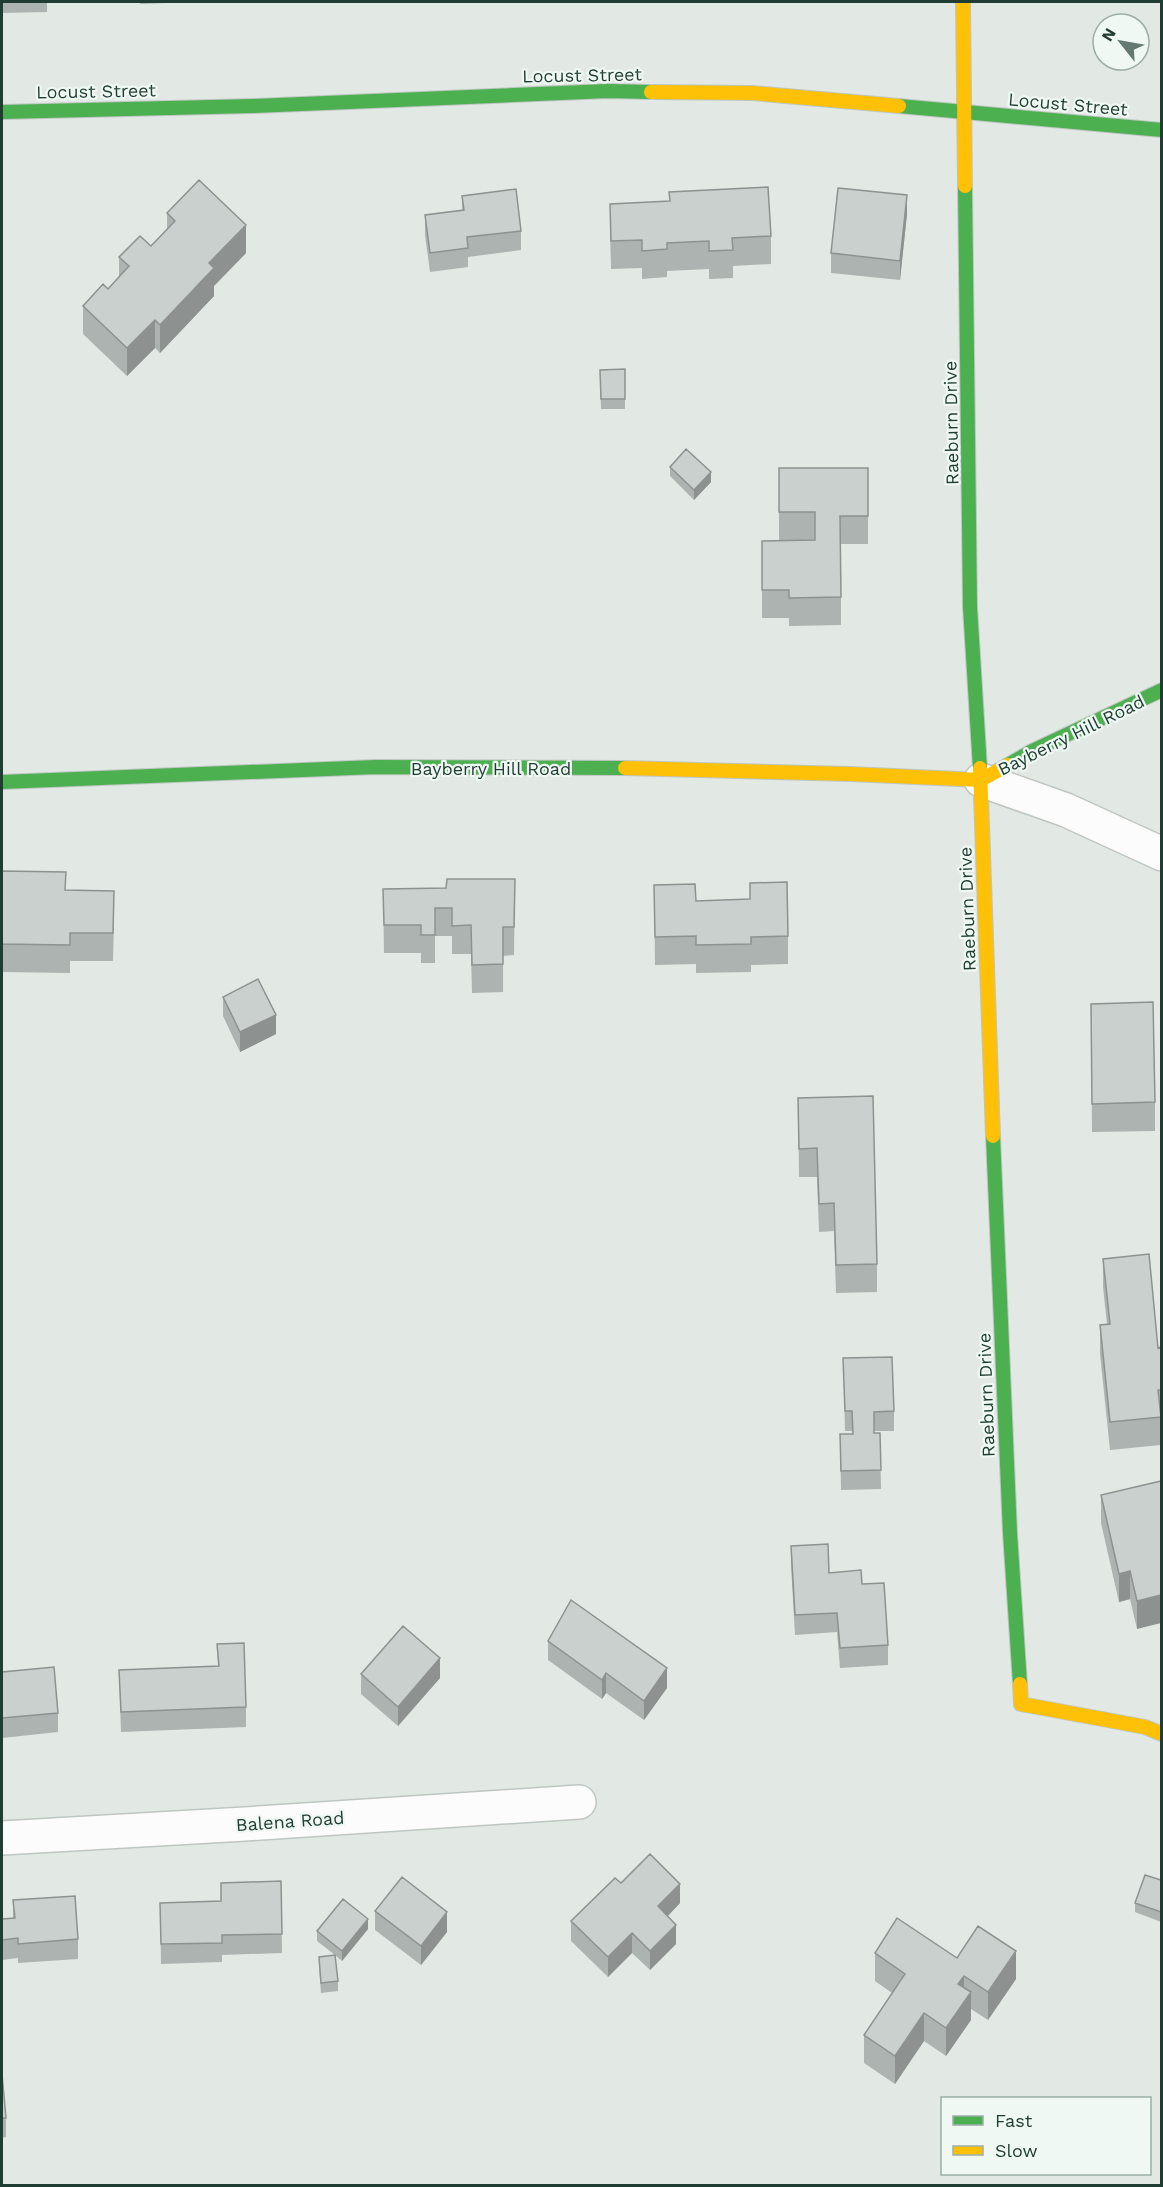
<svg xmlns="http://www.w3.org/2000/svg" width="1163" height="2187" font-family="'Work Sans',sans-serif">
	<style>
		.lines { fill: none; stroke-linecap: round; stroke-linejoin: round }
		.street-casing { stroke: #bfc6c2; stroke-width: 36 }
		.fast-casing { stroke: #bec6c2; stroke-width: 16 }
		.slow-casing { stroke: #bec6c2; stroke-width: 16 }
		.street { stroke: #fbfcfb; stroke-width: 33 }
		.fast { stroke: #4caf50; stroke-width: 14 }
		.slow { stroke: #ffc107; stroke-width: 14 }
		.wall { fill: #adb3b0 }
		.shaded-wall { fill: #8d9290 }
		.building { fill: #c9d0cd; stroke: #8d9290; stroke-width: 1.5 }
		.labels { text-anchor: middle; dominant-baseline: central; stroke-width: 4.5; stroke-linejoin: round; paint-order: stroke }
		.street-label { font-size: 18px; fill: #1f3d33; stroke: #f0f8f4 }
	</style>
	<rect width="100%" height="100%" fill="#e2e9e5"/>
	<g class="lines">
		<!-- street casing -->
		<g class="street-casing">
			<path id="street" d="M981,780L1066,810L1162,854
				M2,1838L245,1824L579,1802"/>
		</g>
		<!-- fast casing -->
		<g class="fast-casing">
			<path id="fast" d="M899,106L1162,130
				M2,112L253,106L608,91L651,92
				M965,186L970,607L980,768
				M1008,765L1032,751L1162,690
				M2,782L376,767L625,768
				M993,1136L1010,1533L1020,1684"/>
		</g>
		<!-- slow casing -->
		<g class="slow-casing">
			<path id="slow" d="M963,2L965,186
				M651,92L752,93L899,106
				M625,768L850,774L981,780L1008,765
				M980,768L993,1136
				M1020,1684L1021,1704L1145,1727L1162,1734"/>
		</g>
		<!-- street -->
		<use href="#street" class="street"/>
		<!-- fast -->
		<use href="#fast" class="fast"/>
		<!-- slow -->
		<use href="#slow" class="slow"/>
	</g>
	<!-- wall -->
	<path class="wall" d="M2,2H47V12L2,13Z
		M140,2H192L140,4Z
		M462,196L521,231V250L468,257V267L430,272L425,235V215L462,211Z
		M610,204L771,236V264L733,266V278L709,279V269L667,271V277L642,279V268L611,269L610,232Z
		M167,213L246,253L214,286V296L160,353L155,348L127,376L83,334V306L108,289L119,277V257L151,246L167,230Z
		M907,214L900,280L831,273V253Z
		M625,369V409H601L600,370Z
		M670,467L711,482L694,500L670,476Z
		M779,468H868V544H841V625L789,626V618H762V541L779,540Z
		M2,871L66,890L114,919L113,961H70V973L2,972Z
		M515,879L514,955L503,956V992L472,993L471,954H452V936H435V963H421V953H384L383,889L446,888Z
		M654,885L788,936V964L751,965V972L696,973V964L655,965Z
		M223,997L276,1034L240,1052L223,1016Z
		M1091,1004L1155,1102V1131L1092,1132Z
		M798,1098L877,1264V1292L836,1293L834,1231L819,1232L817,1177H799Z
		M1103,1259L1158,1348L1161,1347V1445L1110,1450L1100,1354V1325L1107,1324L1103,1287Z
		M843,1358L894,1411V1431H874V1433H880L881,1489L841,1490L840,1434H853L852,1431H845Z
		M1161,1481L1137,1629L1130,1599L1119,1602L1101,1523V1495Z
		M791,1546L829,1573L862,1584L888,1645V1665L840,1668L837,1632L795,1635L791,1565Z
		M548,1641L667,1688L644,1720L606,1693L602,1699L548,1660Z
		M217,1644L246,1707V1727L121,1732L119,1670L218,1666Z
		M2,1672L58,1713V1732L2,1738Z
		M361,1674L440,1678L398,1726L361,1694Z
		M1161,1880V1922L1135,1912V1903Z
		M281,1881L282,1953L222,1955V1962L161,1964L160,1903L221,1901V1883Z
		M621,1883L680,1903L668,1916L676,1944L650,1970L632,1953L608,1977L571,1941V1921Z
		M13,1900L78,1939V1959L18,1963V1958L2,1960V1919L13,1918Z
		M375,1911L447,1932L421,1965L375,1930Z
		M368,1929L342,1961L335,1955L338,1981V1991L321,1993L319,1967V1957L335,1955L317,1941V1931Z
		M875,1953L957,1958L1016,1979L988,2020L971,2009V2020L946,2056L924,2041L895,2084L864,2063V2035L892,1993L875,1981Z
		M2,2074L6,2118V2137L2,2138Z"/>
	<!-- shaded-wall -->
	<path class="shaded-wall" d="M907,195V214L900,280V261Z
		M246,225V253L214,286V296L160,353V325L209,263Z
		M155,320V348L127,376V348Z
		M711,472V482L694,500V490Z
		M276,1015V1034L240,1052V1032Z
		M1130,1571V1599L1119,1602V1574Z
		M1161,1595V1623L1137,1629V1601Z
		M440,1658V1678L398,1726V1707Z
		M667,1668V1688L644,1720V1701Z
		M606,1673V1693L602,1699V1680Z
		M680,1884V1903L658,1926V1906Z
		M447,1912V1932L421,1965V1946Z
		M368,1919V1929L342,1961V1951Z
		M676,1925V1944L650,1970V1951Z
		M632,1933V1953L608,1977V1957Z
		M1016,1951V1979L988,2020V1992Z
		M964,1976V2002L971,1992V2020L946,2056V2028L958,1984Z
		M924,2013V2041L895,2084V2056Z"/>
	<!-- building -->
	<path class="building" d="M199,180L246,225L209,263L214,268L160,325L155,320L127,348L83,306L103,284L108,289L129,266L119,257L140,236L151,246L175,221L167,213Z
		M768,187L771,236L732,238L733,250L709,251V241L667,243V249L642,251V240L611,241L610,204L670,201L669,192Z
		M838,188L907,195L900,261L831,253Z
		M516,189L521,231L467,237L468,248L430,253L425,215L464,210L462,196Z
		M625,369V399H601L600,370Z
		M686,449L711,472L694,490L670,467Z
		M779,468H868V516H840L841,597L789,598V590H762V541L815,540V512H779Z
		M2,871L66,872L65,890L114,891L113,933H70V945L2,944Z
		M447,879H515L514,927H503V964L472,965L471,925L452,926V908H435V935H421V925H384L383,889L446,888Z
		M787,882L788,936L751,937V944L696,945V936L655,937L654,885L695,884L696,901L750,899V883Z
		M258,979L276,1015L240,1032L223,997Z
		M1153,1002L1155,1102L1092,1104L1091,1004Z
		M873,1096L877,1264L836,1265L834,1203L819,1204L817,1148L799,1149L798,1098Z
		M1149,1254L1158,1348L1161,1347V1390H1158L1161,1417L1110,1422L1100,1325L1110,1324L1103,1259Z
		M892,1357L894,1411L874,1412V1433H880L881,1470L841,1471L840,1434H853L852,1411H845L843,1358Z
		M1161,1481V1595L1137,1601L1130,1571L1119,1574L1101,1495Z
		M828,1544L829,1573L861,1570L862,1584L884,1583L888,1645L840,1648L837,1613L795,1615L791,1546Z
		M571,1600L667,1668L644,1701L606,1673L602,1680L548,1641Z
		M403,1626L440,1658L398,1707L361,1674Z
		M244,1643L246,1707L121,1712L119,1670L219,1666L217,1644Z
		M54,1667L58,1713L2,1718V1672Z
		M650,1854L680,1884L658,1906L676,1925L650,1951L632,1933L608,1957L571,1921L615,1878L621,1883Z
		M1145,1875L1161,1880V1912L1135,1903Z
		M402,1877L447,1912L421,1946L375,1911Z
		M281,1881L282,1934L222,1935V1943L161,1944L160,1903L221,1901V1883Z
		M75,1896L78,1939L18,1944V1938L2,1940V1919L15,1918L13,1900Z
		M343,1899L368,1919L342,1951L317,1931Z
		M897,1918L957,1958L978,1926L1016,1951L988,1992L964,1976L958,1984L971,1992L946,2028L924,2013L895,2056L864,2035L905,1974L875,1953Z
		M335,1955L338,1981L321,1983L319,1957Z
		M2,2074L6,2118H2Z"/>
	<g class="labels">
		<!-- street labels -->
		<g class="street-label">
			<text transform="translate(582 75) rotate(-1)">Locust Street</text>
			<text transform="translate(96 91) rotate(-1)">Locust Street</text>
			<text transform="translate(1068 104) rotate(5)">Locust Street</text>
			<text transform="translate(951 423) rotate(-91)">Raeburn Drive</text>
			<text transform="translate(1071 735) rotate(-26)">Bayberry Hill Road</text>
			<text x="491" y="768">Bayberry Hill Road</text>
			<text transform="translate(967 909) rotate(-92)">Raeburn Drive</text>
			<text transform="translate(986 1395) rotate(-92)">Raeburn Drive</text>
			<text transform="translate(290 1821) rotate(-4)">Balena Road</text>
		</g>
	</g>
	<!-- border -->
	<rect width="1163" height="2187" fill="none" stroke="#1f3d33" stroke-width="6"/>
	<!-- legend -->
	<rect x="941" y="2097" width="210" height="78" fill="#f0f8f4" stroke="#9cada7" stroke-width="1.5"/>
	<rect x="953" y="2116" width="30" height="9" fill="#4caf50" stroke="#9cada7" stroke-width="1.5"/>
	<text x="995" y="2127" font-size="18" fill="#1f3d33">Fast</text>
	<rect x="953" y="2146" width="30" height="9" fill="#ffc107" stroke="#9cada7" stroke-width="1.5"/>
	<text x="995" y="2157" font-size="18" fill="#1f3d33">Slow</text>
	<!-- north arrow -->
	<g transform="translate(1121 42) rotate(301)"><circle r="28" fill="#f0f8f4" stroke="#9cada7" stroke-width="1.5"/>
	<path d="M0-4.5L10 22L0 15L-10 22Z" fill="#637971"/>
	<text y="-9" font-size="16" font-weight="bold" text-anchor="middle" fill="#1f3d33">N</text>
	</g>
</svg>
